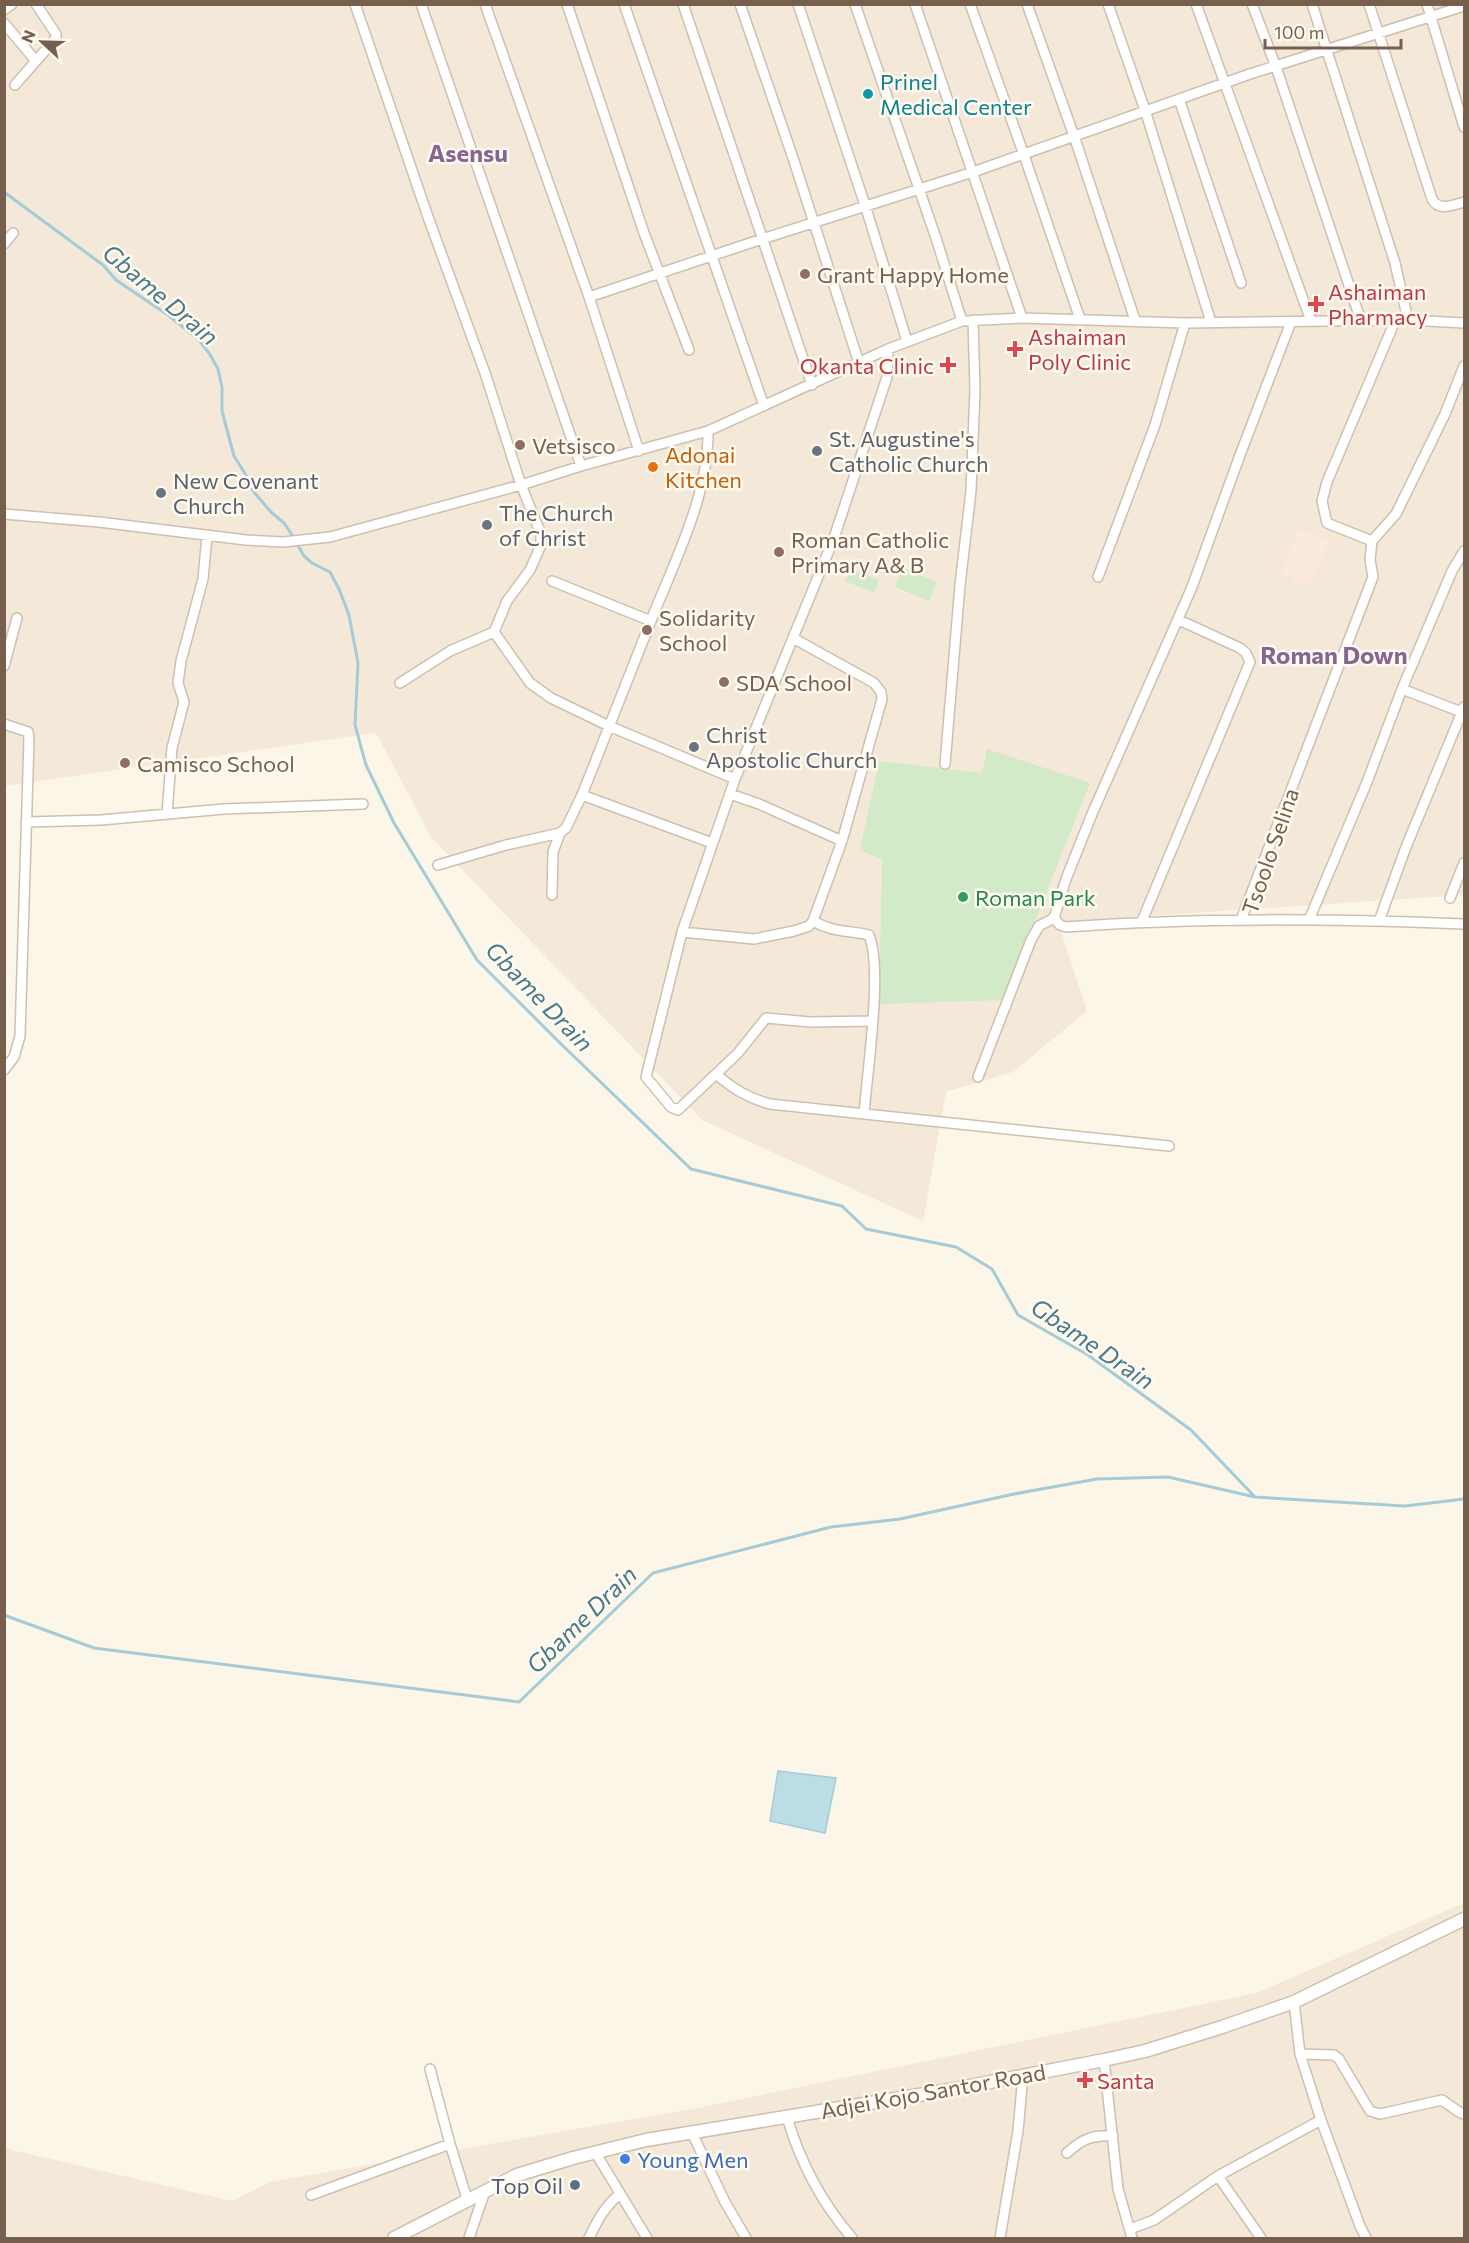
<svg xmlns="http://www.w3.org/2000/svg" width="1469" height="2243" font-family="Commissioner,sans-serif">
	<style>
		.residential { fill: #f4e9d8 }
		.commercial { fill: #fce9dd }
		.green { fill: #d2eac7 }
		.water { fill: #bddde6; stroke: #a4cbd8; stroke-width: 1.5 }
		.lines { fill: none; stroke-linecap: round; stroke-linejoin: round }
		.stream { stroke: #a4cbd8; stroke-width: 3 }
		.minor-casing { stroke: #cebfaf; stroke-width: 12 }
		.tertiary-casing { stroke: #cebfaf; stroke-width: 15 }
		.minor { stroke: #fff; stroke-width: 9 }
		.tertiary { stroke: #fff; stroke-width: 12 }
		.culture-dot { fill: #0f9aa8; stroke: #fffaf0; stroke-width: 2 }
		.education-dot { fill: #8d6e63; stroke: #fffaf0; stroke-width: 2 }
		.health-dot { fill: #e0444e; stroke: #fffaf0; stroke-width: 2 }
		.worship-dot { fill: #6b7280; stroke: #fffaf0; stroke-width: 2 }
		.food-dot { fill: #e8710a; stroke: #fffaf0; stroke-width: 2 }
		.leisure-dot { fill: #2e9e5b; stroke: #fffaf0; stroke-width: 2 }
		.shop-dot { fill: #3f7fe0; stroke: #fffaf0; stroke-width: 2 }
		.service-dot { fill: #5c6f8a; stroke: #fffaf0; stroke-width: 2 }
		.labels { text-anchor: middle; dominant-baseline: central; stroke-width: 5; stroke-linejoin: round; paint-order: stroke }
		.culture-label { font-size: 22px; fill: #0d838f; stroke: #fffaf0; text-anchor: start }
		.education-label { font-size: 22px; fill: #785e54; stroke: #fffaf0; text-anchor: start }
		.health-label { font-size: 22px; fill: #be3a42; stroke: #fffaf0; text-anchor: start }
		.worship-label { font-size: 22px; fill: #5b616d; stroke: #fffaf0; text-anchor: start }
		.food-label { font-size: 22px; fill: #c56008; stroke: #fffaf0; text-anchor: start }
		.street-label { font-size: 22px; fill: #775f4d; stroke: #fffaf0 }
		.leisure-label { font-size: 22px; fill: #27864d; stroke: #fffaf0; text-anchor: start }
		.shop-label { font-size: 22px; fill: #366cbe; stroke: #fffaf0; text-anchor: start }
		.service-label { font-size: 22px; fill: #4e5e75; stroke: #fffaf0; text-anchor: end }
		.neighbourhood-label { font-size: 24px; font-weight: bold; fill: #876592; stroke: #fffaf0 }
		.water-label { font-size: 24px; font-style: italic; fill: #47798a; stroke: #fffaf0 }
	</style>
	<rect width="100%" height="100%" fill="#fcf6e9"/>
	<!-- residential -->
	<path class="residential" d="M4,5H1464V895L1058,922L1087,1011L1013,1072L946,1092L923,1221L702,1120L431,837L376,733L5,786Z
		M1464,1903V2238H5L4,2145L12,2150L232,2201L269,2182L698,2108L1256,1993Z"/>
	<!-- commercial -->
	<path class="commercial" d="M1300,530L1328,542L1309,587L1292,580L1293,577L1282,572Z"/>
	<!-- green -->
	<path class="green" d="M903,568L937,582L929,601L895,587Z
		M850,569L879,580L874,593L845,581Z
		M987,749L1090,783L1030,934L1006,1000L879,1004L882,859L860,850L879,761L982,773Z"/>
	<!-- water -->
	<path class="water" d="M778,1771L836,1778L825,1833L770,1821Z"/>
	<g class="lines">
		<!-- stream -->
		<path class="stream" d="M4,192L103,265L116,280L168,315L198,339L209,353L218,369L222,387V411L234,456L249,480L253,491L271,512L284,523L294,538
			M297,544L304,556L312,563L330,572L339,589L349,615L358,663L355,725L366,765L394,823L477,960L561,1044L691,1169L842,1206L866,1229L956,1247L992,1269L1018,1315L1088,1355L1191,1430L1255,1497
			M4,1615L94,1648L519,1702L653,1573L831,1527L900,1519L1014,1494L1097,1479L1168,1477L1255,1497L1405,1506L1464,1499"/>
		<!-- minor casing -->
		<g class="minor-casing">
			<path id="minor" d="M355,4L428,217L485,373L521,485L541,534V545L530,570L507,601L494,632L530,683L551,698L609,726L735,779
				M421,4L581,466
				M485,4L589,297L639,451
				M567,4L644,233L689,350
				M624,4L764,406
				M683,4L812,385
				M740,4L793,158L859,363
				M798,4L865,205L907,341
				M855,4L936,238L962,321
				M915,4L1022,318
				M970,4L1024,155L1080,319
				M1027,4L1074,136L1135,320
				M1108,4L1145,110L1211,322
				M1196,4L1311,321
				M1252,4L1276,67L1361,321
				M1312,4L1395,263L1408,320
				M1369,4L1432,199C1439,212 1452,205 1464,202
				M1427,4L1464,127
				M4,10L12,4
				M4,23L36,61
				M15,85L56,38V34L36,4
				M1179,99L1241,283
				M4,244L13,233
				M589,297L762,239L973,172L1250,74L1464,6
				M1291,322L1240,455L1192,587L1092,814L1066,879L1054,918L1060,925L1066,927C1199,917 1332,919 1464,924
				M4,514L99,522L246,540L283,542L330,537L521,485L581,466L708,431L888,349L962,321L1022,318L1185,323L1408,320L1464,323
				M1372,541L1327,523L1322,501L1327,482L1395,321
				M1098,577L1155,425L1185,323
				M552,581L651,621
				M4,666L17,618
				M400,683L450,651L494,632
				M1402,689L1464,713
				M4,724L28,732L29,739L20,1036L14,1057L4,1070
				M945,764L960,585L971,491L975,390L973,320
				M730,794L759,804L842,841
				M582,795L712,843
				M167,814L172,748L184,702L178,683L181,661L203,579L207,536
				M26,822L101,820L224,809L363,804
				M438,865L506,845L560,833L566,828L582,795C606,734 630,674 654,613C677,557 709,492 708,431
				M552,895L553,852L560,833
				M1450,898L1464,863
				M1241,920L1373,577L1370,560L1372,541L1396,514L1445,414L1464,366
				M1309,920L1367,782L1402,689L1452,571L1464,551
				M813,921C834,933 847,930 869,935C883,969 867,1073 864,1114
				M1142,921L1250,662L1246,653L1240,648L1179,620
				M1379,921L1406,847L1464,707
				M682,932L754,939L794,931L809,926L813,921L842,841L882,699L881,692L874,683L793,638
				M872,1021L810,1022L766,1018L738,1053L678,1110L671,1107L646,1077L682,932L735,779L834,538L887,377L888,349
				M716,1074C733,1089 748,1098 770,1104L1169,1146
				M978,1077L1031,940L1039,926L1054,918
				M1294,2002L1300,2054L1321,2120L1360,2226L1366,2238
				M1300,2054L1334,2055L1339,2059L1370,2111L1380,2114L1442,2100L1459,2112L1464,2114
				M1104,2060L1118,2189L1132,2238
				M430,2069L450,2144L468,2202
				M787,2117C800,2162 822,2203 852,2238
				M692,2133L725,2202L746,2238
				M595,2152L647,2238
				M1067,2153C1082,2139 1092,2135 1113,2136
				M1218,2176L1261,2238
				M311,2195L450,2144
				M1130,2229L1154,2220L1218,2176L1321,2120
				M469,2238L484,2194
				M589,2238C597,2221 605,2206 620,2194
				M1000,2238L1018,2131L1023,2075"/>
		</g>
		<!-- tertiary casing -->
		<g class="tertiary-casing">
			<path id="tertiary" d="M394,2238L517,2175L573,2158L646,2140L949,2090L1104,2060L1145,2051L1222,2027L1294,2002L1464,1919"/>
		</g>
		<!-- minor -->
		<use href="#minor" class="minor"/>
		<!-- tertiary -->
		<use href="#tertiary" class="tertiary"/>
	</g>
	<!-- markers -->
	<circle class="culture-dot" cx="868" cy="94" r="6"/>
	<g class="education-dot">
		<circle cx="805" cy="274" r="6"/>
		<circle cx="520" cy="445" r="6"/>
		<circle cx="779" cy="552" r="6"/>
		<circle cx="647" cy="630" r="6"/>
		<circle cx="724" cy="682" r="6"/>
		<circle cx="125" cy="763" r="6"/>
	</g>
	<g class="health-dot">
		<path d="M1313 295h6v6h6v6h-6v6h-6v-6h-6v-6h6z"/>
		<path d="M1012 340h6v6h6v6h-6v6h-6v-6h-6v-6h6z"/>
		<path d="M945 356h6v6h6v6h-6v6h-6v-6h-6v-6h6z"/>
		<path d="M1082 2071h6v6h6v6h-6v6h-6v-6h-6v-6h6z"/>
	</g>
	<g class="worship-dot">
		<circle cx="817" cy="451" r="6"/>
		<circle cx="161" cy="493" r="6"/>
		<circle cx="487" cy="525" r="6"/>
		<circle cx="694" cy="747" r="6"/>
	</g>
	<circle class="food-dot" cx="653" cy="467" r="6"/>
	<circle class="leisure-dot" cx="963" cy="897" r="6"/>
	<circle class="shop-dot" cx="625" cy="2159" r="6"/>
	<circle class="service-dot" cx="575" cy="2185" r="6"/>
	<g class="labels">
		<!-- culture labels -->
		<g class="culture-label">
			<text x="880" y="81">Prinel<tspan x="880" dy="25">Medical Center</tspan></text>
		</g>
		<!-- education labels -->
		<g class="education-label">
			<text x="817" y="274">Grant Happy Home</text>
			<text x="532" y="445">Vetsisco</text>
			<text x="791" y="539">Roman Catholic<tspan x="791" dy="25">Primary A&amp; B</tspan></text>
			<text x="659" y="617">Solidarity<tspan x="659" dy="25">School</tspan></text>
			<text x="736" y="682">SDA School</text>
			<text x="137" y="763">Camisco School</text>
		</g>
		<!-- health labels -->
		<g class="health-label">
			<text x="1328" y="291">Ashaiman<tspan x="1328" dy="25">Pharmacy</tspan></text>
			<text x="1028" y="336">Ashaiman<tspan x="1028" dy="25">Poly Clinic</tspan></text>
			<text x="934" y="365" text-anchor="end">Okanta Clinic</text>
			<text x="1097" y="2080">Santa</text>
		</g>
		<!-- worship labels -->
		<g class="worship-label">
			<text x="829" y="438">St. Augustine's<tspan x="829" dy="25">Catholic Church</tspan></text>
			<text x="173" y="480">New Covenant<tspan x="173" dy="25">Church</tspan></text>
			<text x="499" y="512">The Church<tspan x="499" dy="25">of Christ</tspan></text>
			<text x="706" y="734">Christ<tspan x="706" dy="25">Apostolic Church</tspan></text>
		</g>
		<!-- food labels -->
		<g class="food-label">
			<text x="665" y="454">Adonai<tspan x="665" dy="25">Kitchen</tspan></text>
		</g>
		<!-- street labels -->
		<g class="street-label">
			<text transform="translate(1270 851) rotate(-71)">Tsoolo Selina</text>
			<text transform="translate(933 2091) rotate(-10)">Adjei Kojo Santor Road</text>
		</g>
		<!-- leisure labels -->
		<g class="leisure-label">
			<text x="975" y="897">Roman Park</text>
		</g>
		<!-- shop labels -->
		<g class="shop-label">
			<text x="637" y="2159">Young Men</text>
		</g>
		<!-- service labels -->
		<g class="service-label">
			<text x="563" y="2185">Top Oil</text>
		</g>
		<!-- neighbourhood labels -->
		<g class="neighbourhood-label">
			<text x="468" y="152">Asensu</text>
			<text x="1334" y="654">Roman Down</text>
		</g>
		<!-- water labels -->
		<g class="water-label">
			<text transform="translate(161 294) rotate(40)">Gbame Drain</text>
			<text transform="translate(540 996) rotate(46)">Gbame Drain</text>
			<text transform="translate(1093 1343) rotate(34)">Gbame Drain</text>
			<text transform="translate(581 1619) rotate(-44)">Gbame Drain</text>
		</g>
	</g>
	<!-- border -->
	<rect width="1469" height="2243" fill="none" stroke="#775f4d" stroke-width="12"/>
	<!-- north arrow -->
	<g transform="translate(42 42) rotate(292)" stroke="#fffaf0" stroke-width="4.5" paint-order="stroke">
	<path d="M0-4.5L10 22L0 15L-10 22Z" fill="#775f4d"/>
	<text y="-9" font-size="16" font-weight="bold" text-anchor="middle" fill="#775f4d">N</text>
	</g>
	<!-- scale -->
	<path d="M1265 39v9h136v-9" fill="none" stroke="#775f4d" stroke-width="3"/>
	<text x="1274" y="39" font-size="18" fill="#775f4d" stroke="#fffaf0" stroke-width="4.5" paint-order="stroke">100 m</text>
</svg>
